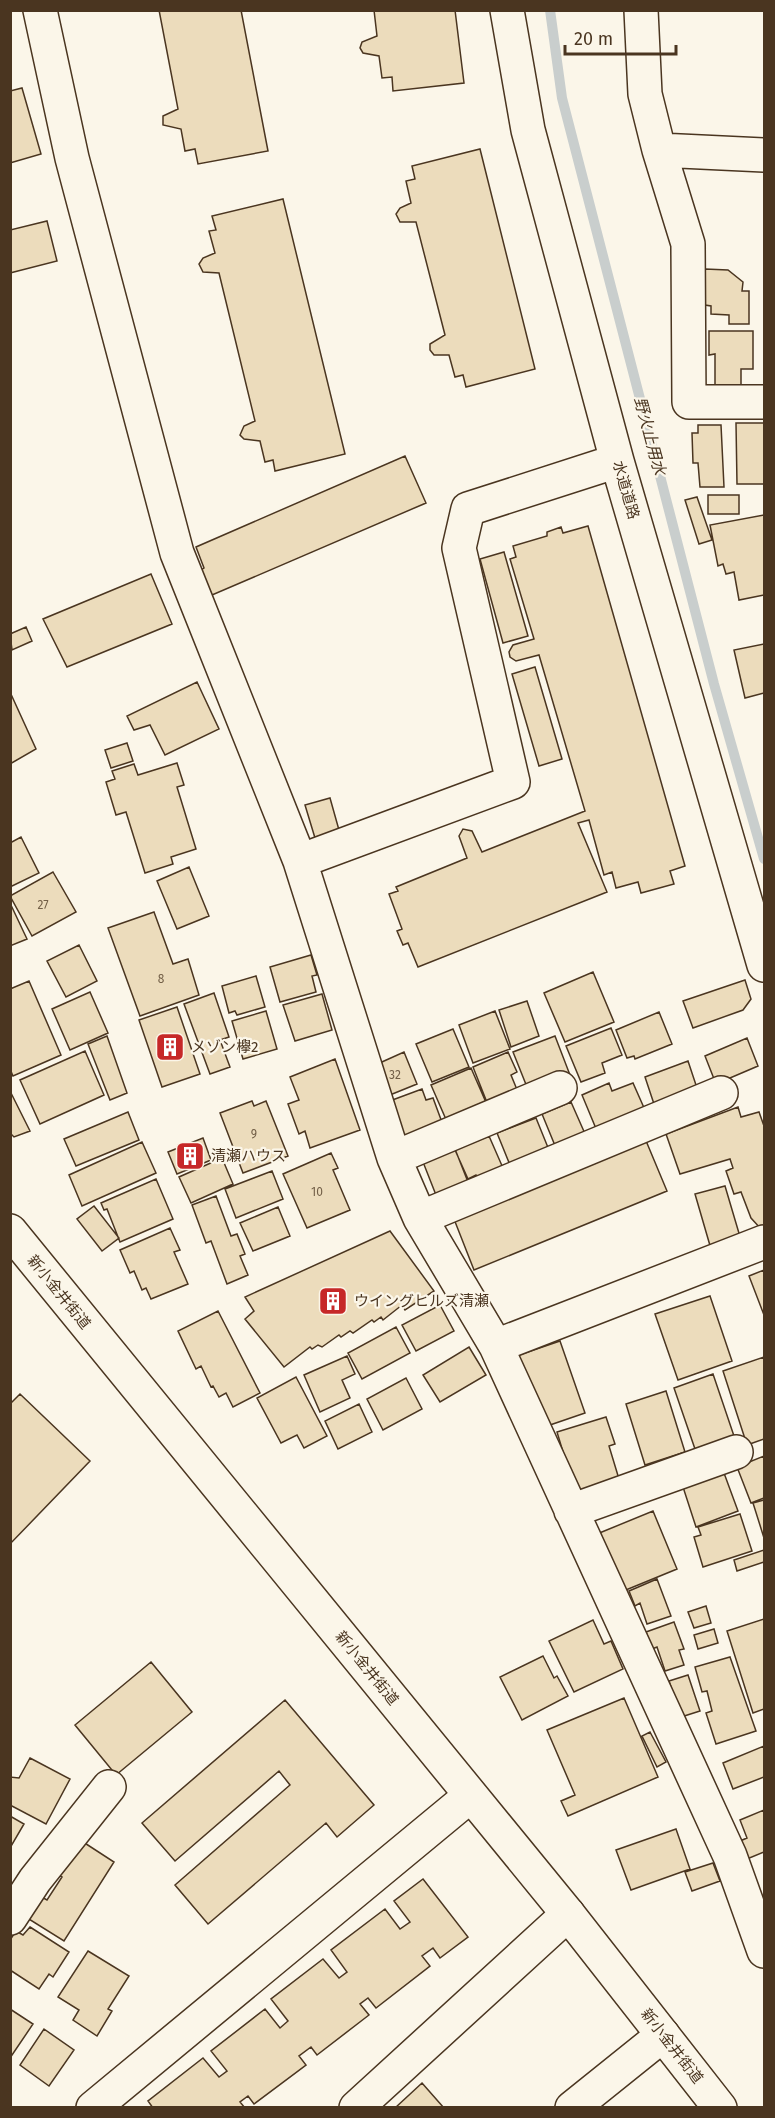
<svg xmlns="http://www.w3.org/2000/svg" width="775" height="2118" font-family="'Fira Sans','Noto Sans JP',sans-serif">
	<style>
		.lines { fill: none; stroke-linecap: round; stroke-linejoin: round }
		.stream { stroke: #c9cecd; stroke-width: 10 }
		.building { fill: #ecdcbc; stroke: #4a3520; stroke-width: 1.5 }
		.minor-casing { stroke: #4a3520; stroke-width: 36 }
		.major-casing { stroke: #4a3520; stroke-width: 36 }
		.minor { stroke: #fbf6e9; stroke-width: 33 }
		.major { stroke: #fbf6e9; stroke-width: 33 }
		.labels { text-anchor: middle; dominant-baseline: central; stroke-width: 4.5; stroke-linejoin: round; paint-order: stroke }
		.number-label { font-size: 12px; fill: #725f47 }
		.street-label { font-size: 15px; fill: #4a3520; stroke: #fbf6e9 }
		.poi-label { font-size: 15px; fill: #4a3520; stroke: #fbf6e9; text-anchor: start }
		.water-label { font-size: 16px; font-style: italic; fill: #4a3520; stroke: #fbf6e9 }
	</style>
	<rect width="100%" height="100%" fill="#fbf6e9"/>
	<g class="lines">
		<!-- stream -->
		<path class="stream" d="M550,10L562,98L714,684L764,859"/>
	</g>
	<!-- building -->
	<path class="building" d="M159,10H241L268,151L198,164L195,149L185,151L181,129L163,125V116L178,109Z
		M374,10H455L464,83L393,91L392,77L382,78L379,56L363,53L360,48L362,42L377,36Z
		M22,88L41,154L10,163V91Z
		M480,149L535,369L466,387L463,375L455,377L449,355H434L430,350V344L445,335L416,222H400L396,214L400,208L411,203L406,181L415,179L412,166Z
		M283,199L345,454L275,471L273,460L265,462L260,441L244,439L240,435L244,426L255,421L219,273L203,272L199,264L203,258L215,253L209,231L216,230L212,216Z
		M47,221L57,261L10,273V230Z
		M705,269L728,270L743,282L742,291H749V324H729V315L711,314V306L705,305Z
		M709,331H753V369H741V388H715V354L709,355Z
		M736,423H764V484H737Z
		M698,425H721L724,487H700L698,463H693L692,433H698Z
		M405,456L426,503L212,595L201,570L204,568L196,547Z
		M708,495H739V514H708Z
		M697,497L712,540L699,544L685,500Z
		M764,515V595L739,600L734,572L726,574L723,564L718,566L710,525Z
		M588,526L685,866L670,871L674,884L641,893L638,882L616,888L612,872L604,875L589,820L578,823L607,892L418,967L408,943L403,945L397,931L402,929L389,894L398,891L396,887L467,858L459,836L463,829L472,831L482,852L585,811L539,655L516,661L510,657L509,652L513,645L534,639L510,559L516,557L513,546L547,536V532L561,527L563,533Z
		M504,552L528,636L503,643L480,559Z
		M151,574L172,624L67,667L43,619Z
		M26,627L32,641L12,650L10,634Z
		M764,644V693L745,698L734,650Z
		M535,667L562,759L539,766L512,674Z
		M197,682L219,729L165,755L150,725L134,730L127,716Z
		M10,692L36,749L10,764Z
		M127,743L133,761L111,768L105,750Z
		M177,763L184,785L177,787L196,849L171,857L173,864L145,873L126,812L116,815L106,782L115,779L112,771L134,764L138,775Z
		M330,798L339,830L315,838L305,805Z
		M21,837L39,873L10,887V843Z
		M189,867L209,916L177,929L157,881Z
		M53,872L76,912L32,936L10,896Z
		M10,903L27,939L10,946Z
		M154,912L173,964L188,959L199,995L140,1016L108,928Z
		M79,945L97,981L66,997L47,961Z
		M311,955L317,975L312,976L316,992L280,1002L270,967Z
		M593,972L614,1022L565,1042L544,993Z
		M256,976L265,1007L237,1015L235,1011L229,1013L222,986Z
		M745,980L751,999L743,1010L693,1028L683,1001Z
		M29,981L61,1055L13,1076L10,1069V989Z
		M90,992L108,1033L70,1050L52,1009Z
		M214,993L229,1037L220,1040L230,1067L210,1074L184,1004Z
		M322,994L332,1030L295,1041L283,1005Z
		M527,1001L539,1036L511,1047L499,1010Z
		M177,1007L200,1074L162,1087L139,1020Z
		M266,1011L277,1049L243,1059L232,1021Z
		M495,1011L510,1049L473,1063L459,1025Z
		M659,1012L672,1044L635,1059L634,1056L627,1058L616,1030Z
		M611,1028L622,1055L602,1063L605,1073L581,1082L566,1046Z
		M453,1029L469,1067L432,1082L416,1044Z
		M107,1036L127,1093L110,1100L88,1044Z
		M555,1036L570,1075L529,1092L513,1052Z
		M747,1038L758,1066L716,1084L705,1056Z
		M85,1051L104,1095L40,1124L20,1080Z
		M404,1052L417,1084L385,1097L373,1066Z
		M508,1052L517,1072L511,1075L518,1092L488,1105L473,1067Z
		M335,1059L360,1130L310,1148L305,1131L299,1134L288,1104L299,1100L290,1077Z
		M688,1061L698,1091L655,1107L645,1077Z
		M471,1068L488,1107L448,1124L431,1085Z
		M609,1083L612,1091L633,1083L645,1110L597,1131L582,1095Z
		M422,1089L426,1100L433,1098L443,1125L401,1141L387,1102Z
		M10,1091L30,1131L14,1137L10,1133Z
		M252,1101L254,1106L266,1101L288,1156L243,1173L220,1113Z
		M571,1102L586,1136L556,1148L542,1114Z
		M738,1107L741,1117L759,1112L764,1126V1228L761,1229L751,1218L741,1192L734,1194L726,1171L733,1168L730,1159L680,1174L666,1134Z
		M128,1112L139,1140L76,1166L64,1139Z
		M536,1118L549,1150L510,1165L497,1133Z
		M489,1136L503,1168L478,1179L476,1175L468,1179L455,1150Z
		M644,1136L667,1191L474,1270L452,1214Z
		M203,1138L211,1160L177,1174L168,1152Z
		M142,1142L156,1173L82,1206L69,1175Z
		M455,1149L468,1182L436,1195L423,1162Z
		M331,1153L338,1168L333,1170L350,1210L307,1228L283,1174Z
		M222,1158L233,1184L191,1203L179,1177Z
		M272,1171L283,1199L236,1218L225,1189Z
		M156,1179L173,1219L120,1242L107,1209L104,1210L101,1203Z
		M725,1186L741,1240L711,1249L695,1194Z
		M216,1196L231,1236L237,1234L245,1254L240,1256L248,1275L227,1284L211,1241L206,1243L192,1205Z
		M94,1206L119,1238L102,1251L77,1219Z
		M278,1207L290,1236L253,1251L240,1223Z
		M170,1228L180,1250L174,1252L188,1284L151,1299L146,1288L142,1290L134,1271L130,1273L120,1250Z
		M390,1231L434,1291L405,1310L402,1305L383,1320L381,1317L374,1322L372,1320L353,1333L350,1331L341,1337L339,1335L322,1347L318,1345L312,1349L310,1347L284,1367L245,1319L254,1311L245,1297Z
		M764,1270V1315L749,1276Z
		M710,1296L732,1361L678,1380L655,1314Z
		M440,1305L454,1331L416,1351L402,1325Z
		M218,1311L260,1393L233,1407L226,1393L219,1397L213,1386L211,1387L201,1366L196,1369L178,1331Z
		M396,1327L410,1353L362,1379L348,1353Z
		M560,1341L585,1413L547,1426L513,1357Z
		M469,1347L486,1375L440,1402L423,1375Z
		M347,1356L355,1374L342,1380L350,1398L320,1412L304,1375Z
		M764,1357V1439L747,1445L723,1371Z
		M713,1374L734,1436L695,1449L674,1388Z
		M296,1377L327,1436L304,1448L297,1435L281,1443L257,1398Z
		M406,1378L422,1409L383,1430L367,1399Z
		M666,1391L685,1452L645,1465L626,1404Z
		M20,1394L90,1461L10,1544V1404Z
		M359,1404L372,1432L338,1449L325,1421Z
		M606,1417L615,1444L609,1446L619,1479L575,1492L557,1432Z
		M764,1456V1498L751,1503L737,1467Z
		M724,1473L738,1511L696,1527L683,1487Z
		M764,1500V1538L753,1503Z
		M653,1511L677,1569L621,1592L597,1534Z
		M740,1514L752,1551L703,1567L694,1537L701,1535L698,1527Z
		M764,1550V1562L737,1571L734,1560Z
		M657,1579L671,1616L647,1624L640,1603L635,1606L629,1591Z
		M706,1606L711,1623L694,1628L688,1612Z
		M764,1619V1709L753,1713L727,1631Z
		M593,1620L604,1644L611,1641L623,1669L574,1692L549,1641Z
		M674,1622L684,1649L679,1650L684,1665L665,1671L657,1647L652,1649L646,1632Z
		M714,1629L718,1643L698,1649L694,1635Z
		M543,1656L554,1678L557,1676L568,1696L522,1720L500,1677Z
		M730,1657L756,1731L716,1744L706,1713L712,1711L707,1691L702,1692L695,1667Z
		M151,1662L192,1712L116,1775L75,1725Z
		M688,1675L700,1711L681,1717L669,1681Z
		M624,1698L658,1777L568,1816L561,1801L575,1795L547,1730Z
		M285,1700L374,1805L337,1837L326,1823L208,1924L175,1885L290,1785L279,1771L175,1861L142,1823Z
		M650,1732L666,1762L657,1767L642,1736Z
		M764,1746V1777L733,1789L723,1763Z
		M30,1758L70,1779L46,1824L10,1805V1777L19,1778Z
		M764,1810V1852L747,1859L740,1841L747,1838L740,1820Z
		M10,1816L24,1824L10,1848Z
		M676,1829L690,1869L631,1890L616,1850Z
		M77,1838L114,1862L64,1941L24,1916L38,1895L47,1900L62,1877L55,1873Z
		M713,1863L720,1881L692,1891L685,1872Z
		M423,1879L468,1937L440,1958L433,1948L422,1956L430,1966L376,2008L368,1998L360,2004L369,2015L317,2055L311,2047L299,2056L306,2065L254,2104L248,2096L240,2102L245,2108H153L148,2101L203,2058L219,2077L227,2071L211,2051L265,2009L280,2028L288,2021L271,1999L323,1959L339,1978L347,1972L331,1950L385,1909L400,1929L410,1922L394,1901Z
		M30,1927L69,1952L53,1977L49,1974L39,1989L10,1970V1940L16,1931L23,1935Z
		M88,1951L129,1976L108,2009L112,2011L97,2036L73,2020L79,2010L58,1997Z
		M10,2009L33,2024L10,2058Z
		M44,2029L74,2050L49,2086L20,2065Z
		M422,2083L444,2108H395Z"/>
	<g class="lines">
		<!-- minor casing -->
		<g class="minor-casing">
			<path id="minor" d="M40,10L72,158L177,553L300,861L394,1158L420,1218L496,1346L730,1856L764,1951
				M507,10L528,130L617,461L764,965
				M641,10L645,94L659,150L764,155
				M659,150L688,244L689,402H764
				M300,861L513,782L459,548L468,509L617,461
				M394,1158L560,1088
				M420,1218L721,1093
				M496,1346L764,1242
				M571,1511L736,1452
				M10,1918L35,1880L109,1787
				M93,2108L470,1796
				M356,2108L568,1914
				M572,2108L663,2035"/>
		</g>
		<!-- major casing -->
		<g class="major-casing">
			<path id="major" d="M10,1231L568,1914L720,2108"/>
		</g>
		<!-- minor -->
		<use href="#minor" class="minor"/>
		<!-- major -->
		<use href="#major" class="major"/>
	</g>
	<!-- icons -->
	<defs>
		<g id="building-square" transform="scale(1.5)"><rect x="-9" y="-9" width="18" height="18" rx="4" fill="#c62828" stroke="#fbf6e9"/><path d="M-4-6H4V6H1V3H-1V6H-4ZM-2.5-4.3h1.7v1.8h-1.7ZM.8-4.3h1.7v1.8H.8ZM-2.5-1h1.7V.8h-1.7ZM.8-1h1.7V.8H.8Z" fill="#fff"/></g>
	</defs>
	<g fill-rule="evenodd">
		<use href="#building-square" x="170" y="1047"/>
		<use href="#building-square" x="190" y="1156"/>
		<use href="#building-square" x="333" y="1301"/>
	</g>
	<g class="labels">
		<!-- number labels -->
		<g class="number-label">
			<text x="43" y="905">27</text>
			<text x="161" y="979">8</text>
			<text x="395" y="1075">32</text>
			<text x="254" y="1134">9</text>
			<text x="317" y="1192">10</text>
		</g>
		<!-- street labels -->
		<g class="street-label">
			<text transform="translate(626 490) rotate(74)">水道道路</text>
			<text transform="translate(59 1292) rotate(51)">新小金井街道</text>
			<text transform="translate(367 1668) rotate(51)">新小金井街道</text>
			<text transform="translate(672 2046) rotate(52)">新小金井街道</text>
		</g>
		<!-- poi labels -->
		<g class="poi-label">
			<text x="191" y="1047">メゾン欅2</text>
			<text x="211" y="1156">清瀬ハウス</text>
			<text x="354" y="1301">ウイングヒルズ清瀬</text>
		</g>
		<!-- water labels -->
		<g class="water-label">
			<text transform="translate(650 436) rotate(75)">野火止用水</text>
		</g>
	</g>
	<!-- border -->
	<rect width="775" height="2118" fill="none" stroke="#4a3520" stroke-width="24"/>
	<!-- scale -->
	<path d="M565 45v9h111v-9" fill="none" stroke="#4a3520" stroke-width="3"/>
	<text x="574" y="45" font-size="18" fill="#4a3520" stroke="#fbf6e9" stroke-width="4.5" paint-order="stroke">20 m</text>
</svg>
